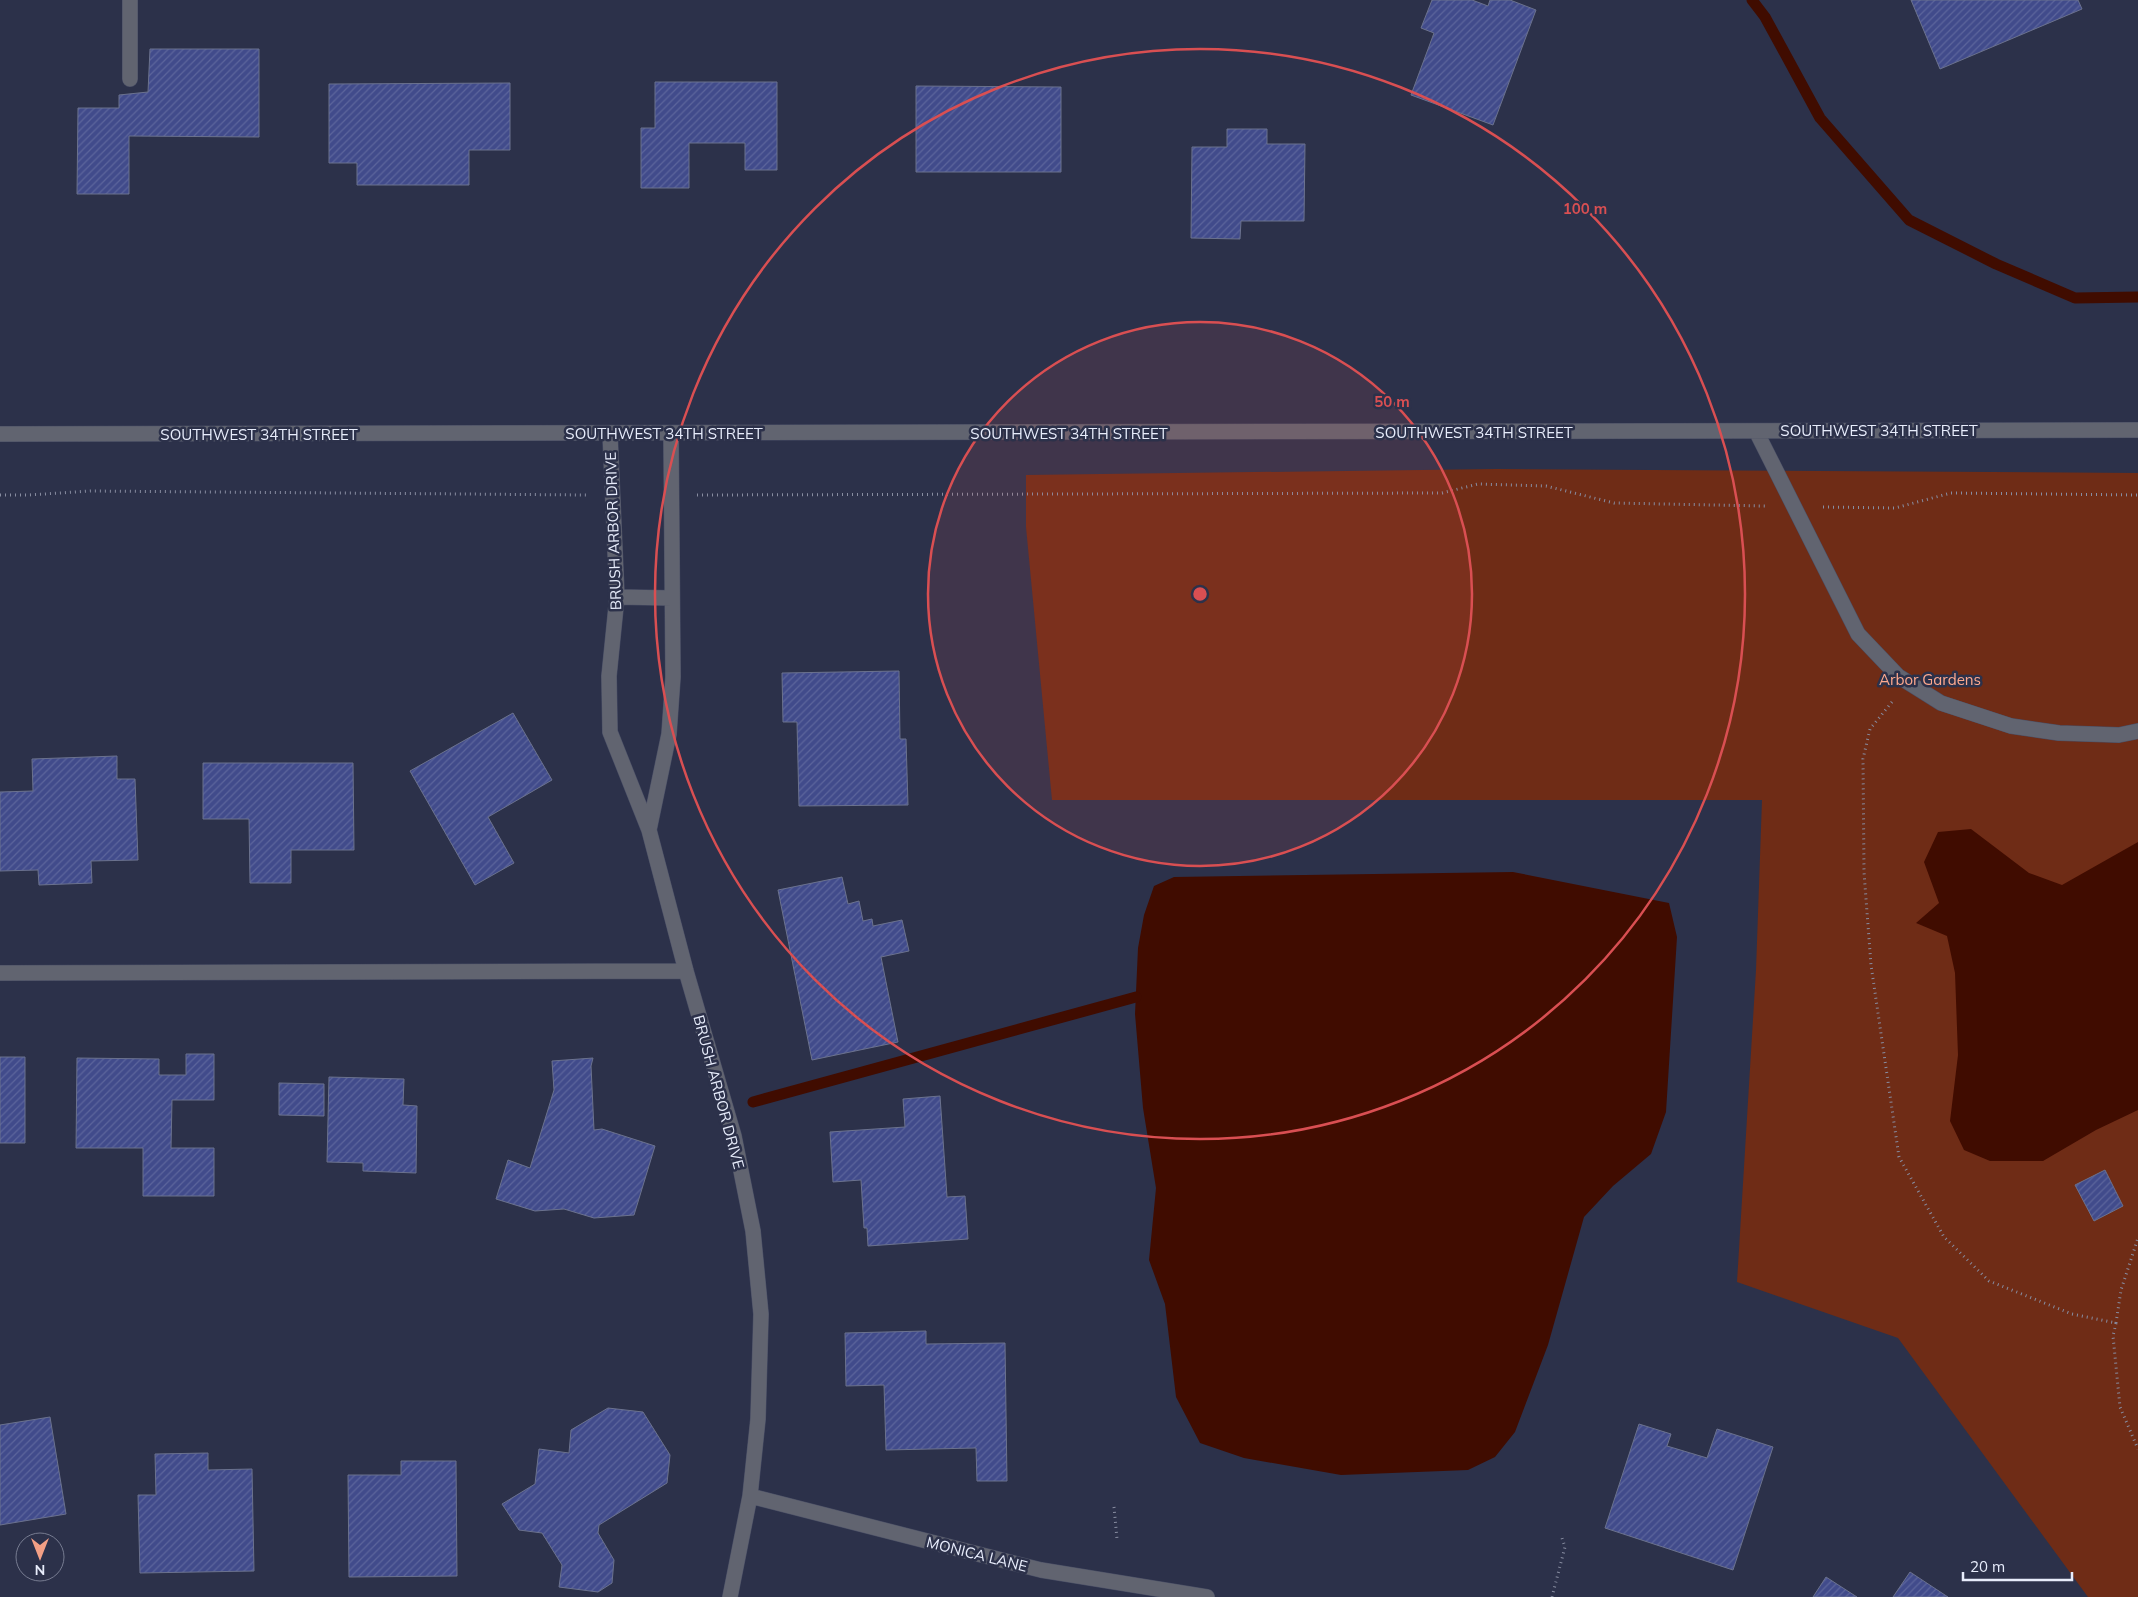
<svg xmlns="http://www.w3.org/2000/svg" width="2138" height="1597" font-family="Mulish,sans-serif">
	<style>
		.green { fill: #6f2c16 }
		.water { fill: #400c00 }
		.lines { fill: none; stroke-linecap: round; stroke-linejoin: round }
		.stream { stroke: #400c00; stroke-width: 11 }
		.building { fill: url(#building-hatch); stroke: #6b728e }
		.minor-casing { stroke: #4a4f66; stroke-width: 16 }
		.path { stroke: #888da1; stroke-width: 3; stroke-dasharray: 1 4; stroke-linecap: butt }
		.minor { stroke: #616470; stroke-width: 15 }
		.ring { fill: none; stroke: #d94f52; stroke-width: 2.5 }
		.labels { text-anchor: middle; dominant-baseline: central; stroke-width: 5; stroke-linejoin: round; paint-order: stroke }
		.street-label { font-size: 15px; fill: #e7ecfb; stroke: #2c314a }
		.park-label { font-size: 15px; fill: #fea98e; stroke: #2c314a }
		.centre { fill: #d94f52; stroke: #2c314a; stroke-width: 2.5 }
		.ring-label { font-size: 15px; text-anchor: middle; font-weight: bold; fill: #d94f52; stroke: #2c314a; stroke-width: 5; stroke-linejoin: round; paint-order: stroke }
	</style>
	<defs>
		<pattern id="building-hatch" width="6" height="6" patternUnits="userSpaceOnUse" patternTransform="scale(1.25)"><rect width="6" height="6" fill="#414b8b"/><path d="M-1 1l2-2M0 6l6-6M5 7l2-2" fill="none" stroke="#5c659c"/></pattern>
	</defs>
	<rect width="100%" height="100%" fill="#2c314a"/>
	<!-- green -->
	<path class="green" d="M1497,469L2138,473V1597H2088L1898,1338L1737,1282L1756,970L1762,800H1052L1026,527V475Z"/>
	<!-- water -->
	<path class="water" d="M1971,829L2029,873L2062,885L2138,842V1110L2096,1130L2043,1161H1990L1964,1150L1950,1121L1958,1055L1955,973L1947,936L1916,923L1939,903L1924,862L1938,832Z
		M1513,872L1669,903L1677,937L1666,1112L1651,1154L1613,1186L1584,1217L1548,1345L1515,1432L1495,1457L1468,1470L1341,1475L1244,1458L1200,1443L1176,1397L1165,1304L1149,1260L1156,1188L1143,1108L1135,1014L1138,948L1144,915L1154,886L1174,877Z"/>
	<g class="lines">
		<!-- stream -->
		<path class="stream" d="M1752,0L1765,17L1820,118L1909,220L1996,264L2075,298L2138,297
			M753,1102L1136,997"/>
	</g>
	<!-- building -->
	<path class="building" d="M1432,0H1472L1488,6L1490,0H1510L1536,10L1493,125L1411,95L1434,33L1421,28Z
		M1911,0H2078L2082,9L1940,69Z
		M150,49H259V137L129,136V194H77L78,108H119V95L148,92Z
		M655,82H777V170H745V143H689V188H641V128H655Z
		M510,83V150H469V185H357V163H329V84Z
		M916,86L1061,87V172H916Z
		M1227,129H1267V144H1305L1304,221H1241L1240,239L1191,238L1192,147H1227Z
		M899,671L900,739H906L908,805L799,806L797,722H783L782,673Z
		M513,713L552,780L488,817L514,863L475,885L410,771Z
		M117,756V779H135L138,860L91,861L92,883L39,885L38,870L0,871V792L33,791L32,759Z
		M203,763H353L354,850H291V883H250L249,819H203Z
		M842,877L848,904L859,901L863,921L872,919L873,926L902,920L909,951L881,957L898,1042L812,1060L778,890Z
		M186,1054H214V1100H172L171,1148H214V1196H143V1148H76L77,1058L159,1059V1075H186Z
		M0,1057H25V1143H0Z
		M593,1058L591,1066L594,1130L602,1129L655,1146L634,1215L594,1218L564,1209L535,1211L496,1199L508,1160L530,1168L554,1090L552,1061Z
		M329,1077L404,1079L403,1105L417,1106L416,1173L363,1171V1163L327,1162Z
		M279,1083L324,1084V1116L279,1115Z
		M940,1096L947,1197L965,1196L968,1239L868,1246L867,1228H864L861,1180L833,1182L830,1132L905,1127L903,1099Z
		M2105,1170L2123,1206L2094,1221L2075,1185Z
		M926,1331V1344L1005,1343L1007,1481H977L976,1448L886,1450L884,1385L846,1386L845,1333Z
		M608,1408L643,1412L670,1455L667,1483L599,1525L598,1533L614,1560L612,1583L598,1592L559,1587L562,1565L542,1533L519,1530L502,1504L535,1484L539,1449L569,1453L571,1430Z
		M50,1417L66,1514L0,1525V1425Z
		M1639,1424L1671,1434L1667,1446L1707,1458L1717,1429L1773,1447L1733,1570L1605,1528Z
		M208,1453V1470L252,1469L254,1571L140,1573L138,1495H156L155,1454Z
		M401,1461H456L457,1576L349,1577L348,1475H401Z
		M1910,1572L1948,1597H1893Z
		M1826,1577L1857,1597H1813Z"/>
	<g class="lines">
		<!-- minor casing -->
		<g class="minor-casing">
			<path id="minor" d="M130,79V0
				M1756,431L1858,634L1898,676L1941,703L2011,726L2059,733L2119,735L2138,731
				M0,434L2138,430
				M610,434L617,597L609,676L610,732L649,830L669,734L673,677L671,433
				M617,597L672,598
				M649,830L686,971L734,1136L753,1231L761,1314L758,1419L750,1496L730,1597
				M0,973L686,971
				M750,1496L1041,1570L1207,1597"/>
		</g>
		<!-- path -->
		<path class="path" d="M0,495H29L90,491L586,495
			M697,495L1442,493L1478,484L1546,486L1614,503L1765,506
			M1823,507L1895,508L1951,493L2138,495
			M1892,702L1870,729L1863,759L1864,872L1871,965L1899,1157L1944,1237L1989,1281L2072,1314L2116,1323L2113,1336L2120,1407L2138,1449
			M2116,1323L2121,1290L2138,1238
			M1114,1507L1117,1539
			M1552,1597L1565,1547L1561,1535"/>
		<!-- minor -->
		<use href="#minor" class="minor"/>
	</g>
	<!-- distance rings -->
	<circle cx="1200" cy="594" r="272" fill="#d94f52" fill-opacity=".12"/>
	<g class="ring">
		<circle cx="1200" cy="594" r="272"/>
		<circle cx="1200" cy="594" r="545"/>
	</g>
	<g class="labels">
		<!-- street labels -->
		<g class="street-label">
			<text x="1879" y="430">SOUTHWEST 34TH STREET</text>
			<text x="1474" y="432">SOUTHWEST 34TH STREET</text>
			<text x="664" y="433">SOUTHWEST 34TH STREET</text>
			<text x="1069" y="433">SOUTHWEST 34TH STREET</text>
			<text x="259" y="434">SOUTHWEST 34TH STREET</text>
			<text transform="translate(613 531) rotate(-92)">BRUSH ARBOR DRIVE</text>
			<text transform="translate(719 1092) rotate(75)">BRUSH ARBOR DRIVE</text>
			<text transform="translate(977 1554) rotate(14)">MONICA LANE</text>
		</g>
		<!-- park labels -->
		<g class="park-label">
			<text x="1930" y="679">Arbor Gardens</text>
		</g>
	</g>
	<circle cx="1200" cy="594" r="8" class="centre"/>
	<g class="ring-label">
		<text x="1585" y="214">100 m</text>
		<text x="1392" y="407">50 m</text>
	</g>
	<!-- north arrow -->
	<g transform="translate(40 1557) rotate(180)"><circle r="24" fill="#2c314a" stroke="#777c91"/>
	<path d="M0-4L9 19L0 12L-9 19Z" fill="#f39f85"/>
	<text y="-8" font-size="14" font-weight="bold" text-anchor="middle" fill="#e7ecfb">N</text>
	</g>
	<!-- scale -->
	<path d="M1963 1572v8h109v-8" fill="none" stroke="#e7ecfb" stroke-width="2.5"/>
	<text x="1970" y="1572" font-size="15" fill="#e7ecfb" stroke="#2c314a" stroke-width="4" paint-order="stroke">20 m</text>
</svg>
